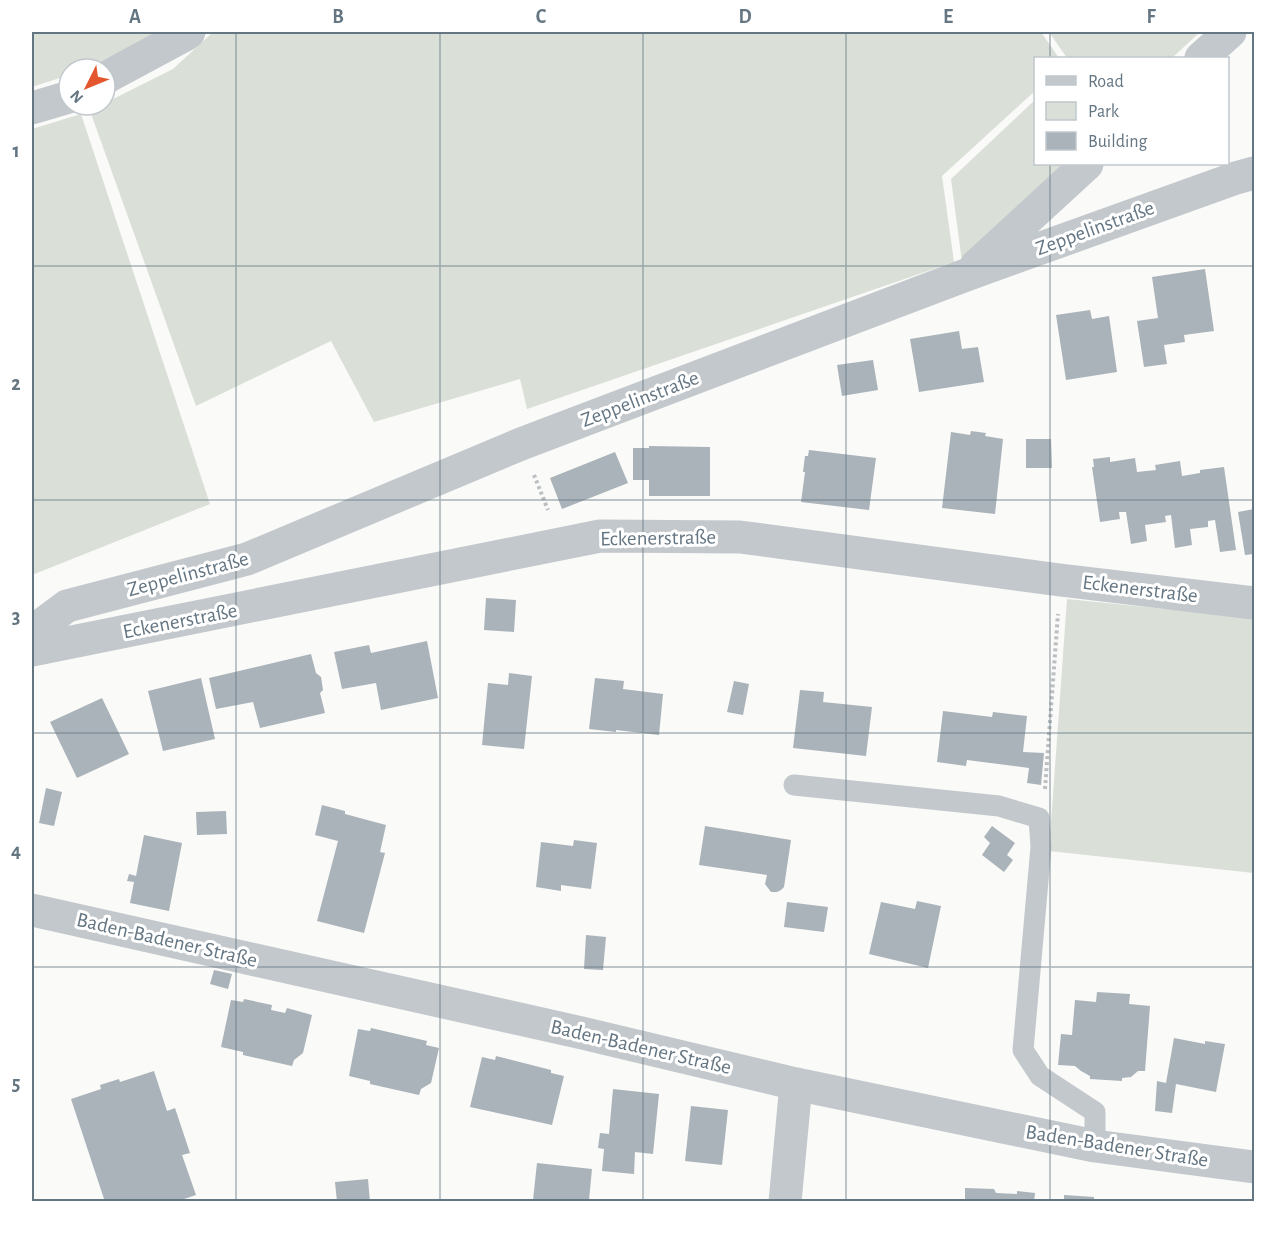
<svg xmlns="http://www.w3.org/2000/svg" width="1286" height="1233" font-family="'Alegreya Sans',sans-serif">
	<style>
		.green { fill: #dadfd7 }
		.building { fill: #aab3b9 }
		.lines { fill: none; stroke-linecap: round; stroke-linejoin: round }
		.path { stroke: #bbbfc2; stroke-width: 4; stroke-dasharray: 3 3; stroke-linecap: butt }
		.service { stroke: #c3c8cc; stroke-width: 21 }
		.minor { stroke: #c3c8cc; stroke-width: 33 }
		.grid { fill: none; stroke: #657683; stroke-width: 1.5; stroke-opacity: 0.55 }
		.labels { text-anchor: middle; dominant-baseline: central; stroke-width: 6; stroke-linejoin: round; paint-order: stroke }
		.street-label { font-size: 21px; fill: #657683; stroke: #fff }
		.neatline { fill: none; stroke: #657683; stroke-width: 2 }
		.grid-label { font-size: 20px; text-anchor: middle; font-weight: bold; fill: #657683 }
	</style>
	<rect width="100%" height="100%" fill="#fafaf8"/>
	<!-- green -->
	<path class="green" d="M32,32H161L85,69H69V75L32,87Z
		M213,32H1041L1059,58H1036L1035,91L942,176L954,262L527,409L520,379L374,422L331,341L196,406L90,111L101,105H105V103L173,69Z
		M1049,32H1200L1172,58H1067Z
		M1035,100L1036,164H1064L962,262L951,179Z
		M81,114L210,504L32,575V129Z
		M1067,599L1254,618V873L1049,851Z"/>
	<!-- building -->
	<path class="building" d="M1205,269L1214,331L1184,335L1185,342L1164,345L1167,364L1144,367L1137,321L1158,318L1152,277Z
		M1090,310L1092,319L1109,316L1117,372L1066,380L1056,315Z
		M959,331L962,349L978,347L984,382L919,392L910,339Z
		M873,360L878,390L842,396L837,365Z
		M971,431L986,433L985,436L1003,439L995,514L942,508L951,432L970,435Z
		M1026,439H1051L1052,468H1026Z
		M649,446L710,447V496H649V480H633V448H649Z
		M809,450L876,458L869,510L801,502L805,472H803L805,456H808Z
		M615,452L628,483L562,509L550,478Z
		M1110,457V462L1135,458L1137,472L1156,470L1155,465L1180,461L1182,476L1200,473V470L1224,467L1236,550L1220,552L1215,520L1208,521V527L1190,529L1192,545L1175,548L1171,515L1165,516L1166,522L1145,525L1147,541L1131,544L1126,512H1119L1120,519L1100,522L1092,467H1094L1093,459Z
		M1254,509V554L1245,555L1238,512Z
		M486,598L516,600L514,632L484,630Z
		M427,641L438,698L381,710L376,683L342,689L334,652L369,645L371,653Z
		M311,654L316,673L321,677L323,690L320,693L325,713L260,728L253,702L216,709L209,678Z
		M509,673L532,676L524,749L482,745L488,683L508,685Z
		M201,678L215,739L163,751L148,691Z
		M595,678L624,681L623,689L663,694L659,735L616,730V732L589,729Z
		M734,681L749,684L743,715L727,712Z
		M800,690L824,692L823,702L872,707L866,756L793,748Z
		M102,698L129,754L77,778L50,722Z
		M943,711L992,717L993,712L1027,716L1023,752L1044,753L1041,785L1027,783L1029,768L967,760L966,766L937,762Z
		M46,788L62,792L54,826L39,823Z
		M322,805L345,811V814L386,825L380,852L385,853L364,933L317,921L338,841L315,835Z
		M226,811L227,834L197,835L196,812Z
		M705,826L791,840L784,887L781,890L777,892H771L765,884L767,875L699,865Z
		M992,826L1015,843L1007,855L1013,860L1004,872L982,855L990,843L984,837Z
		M144,835L182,843L169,911L130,903L134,882L127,881L129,874L136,876Z
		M574,840L597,843L591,889L561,885V891L536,887L541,842L573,846Z
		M917,901L941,906L928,968L869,954L881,902L915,909Z
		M787,902L828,907L824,932L784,927Z
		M586,935L606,937L603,970L584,969Z
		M214,970L232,974L228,989L210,984Z
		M1097,992L1130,994L1129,1004L1150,1006L1145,1071H1138L1131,1077L1122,1078V1081L1090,1079V1076L1081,1071L1075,1066L1058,1065L1061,1034L1072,1035L1075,1000L1096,1002Z
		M244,999L272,1005L271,1010L285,1013L287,1008L312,1015L303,1053L294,1060L292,1066L243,1055V1052L221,1047L231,1000L243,1002Z
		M371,1028L427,1041L426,1045L439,1048L431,1083L421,1089L419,1095L370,1084V1081L349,1076L358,1029L370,1031Z
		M1174,1038L1205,1044V1041L1225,1044L1216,1092L1176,1084L1172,1113L1155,1111L1157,1081L1166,1083Z
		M496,1056L551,1070V1073L564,1076L552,1125L470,1107L482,1057L495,1060Z
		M154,1071L167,1111L175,1108L190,1153L182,1155L196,1195L175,1202H105L71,1099L101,1089L100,1085L119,1079L120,1082Z
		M613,1089L659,1094L653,1154L635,1152L634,1174L602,1171L604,1149L598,1148L600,1133L609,1134Z
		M691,1106L728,1110L722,1165L685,1161Z
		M537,1163L592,1169L589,1200L572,1199L571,1202L533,1200Z
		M368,1179L370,1202H337L335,1182Z
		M965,1188L994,1189L996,1193L1017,1194V1191L1035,1193L1034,1202H965Z
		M1064,1195L1094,1197V1202H1064Z"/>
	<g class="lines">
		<!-- path -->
		<path class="path" d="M534,475L548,510
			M1045,789L1058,614"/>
		<!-- service -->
		<path class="service" d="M794,785L999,806L1039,818L1041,847L1023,1050L1040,1076L1095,1112V1146"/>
		<!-- minor -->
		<path class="minor" d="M1201,58L1230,32
			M105,78L185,35L189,32
			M32,108L69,97
			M976,266L1087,164
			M32,632L67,606L247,559L521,444L966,275L1236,178L1254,173
			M32,650L600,536L740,537L1060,580L1254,603
			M32,910L582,1033L796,1084L1095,1146L1254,1167
			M785,1202L796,1084"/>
	</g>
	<!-- grid -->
	<path class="grid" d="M236,32V1202M440,32V1202M643,32V1202M846,32V1202M1050,32V58M1050,164V1202M32,266H1254M32,500H1254M32,733H1254M32,967H1254"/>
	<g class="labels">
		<!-- street labels -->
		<g class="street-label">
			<text transform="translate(1095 228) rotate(-20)">Zeppelinstraße</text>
			<text transform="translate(640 399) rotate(-21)">Zeppelinstraße</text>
			<text transform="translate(658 538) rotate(-1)">Eckenerstraße</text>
			<text transform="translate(188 574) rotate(-15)">Zeppelinstraße</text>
			<text transform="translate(1140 589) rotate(7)">Eckenerstraße</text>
			<text transform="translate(180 621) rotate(-11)">Eckenerstraße</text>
			<text transform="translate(167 940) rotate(13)">Baden-Badener Straße</text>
			<text transform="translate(641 1047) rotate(13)">Baden-Badener Straße</text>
			<text transform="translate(1117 1146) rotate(9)">Baden-Badener Straße</text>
		</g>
	</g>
	<!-- border -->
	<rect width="1286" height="1233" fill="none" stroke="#ffffff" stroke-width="66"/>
	<!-- legend -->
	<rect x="1034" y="57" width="195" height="108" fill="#ffffff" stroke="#c1c8cd" stroke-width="1.5"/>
	<rect x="1046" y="76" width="30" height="9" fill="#c3c8cc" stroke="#c1c8cd" stroke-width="1.5"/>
	<text x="1088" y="87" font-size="18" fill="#657683">Road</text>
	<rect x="1046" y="102" width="30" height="18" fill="#dadfd7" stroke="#c1c8cd" stroke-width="1.5"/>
	<text x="1088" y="117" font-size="18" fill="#657683">Park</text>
	<rect x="1046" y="132" width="30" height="18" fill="#aab3b9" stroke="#c1c8cd" stroke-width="1.5"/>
	<text x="1088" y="147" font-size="18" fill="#657683">Building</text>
	<!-- north arrow -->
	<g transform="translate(87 87) rotate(227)"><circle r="28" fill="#ffffff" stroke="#c1c8cd" stroke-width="1.5"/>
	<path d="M0-4.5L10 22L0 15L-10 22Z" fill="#e4572e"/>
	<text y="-9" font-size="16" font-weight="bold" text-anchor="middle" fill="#657683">N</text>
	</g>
	<rect x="33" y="33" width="1220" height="1167" class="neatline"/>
	<g class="grid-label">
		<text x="135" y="23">A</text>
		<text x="338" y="23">B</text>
		<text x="541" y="23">C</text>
		<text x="745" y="23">D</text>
		<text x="948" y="23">E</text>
		<text x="1151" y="23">F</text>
		<text x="16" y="157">1</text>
		<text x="16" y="390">2</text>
		<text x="16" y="623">3</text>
		<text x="16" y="857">4</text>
		<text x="16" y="1090">5</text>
	</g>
</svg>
